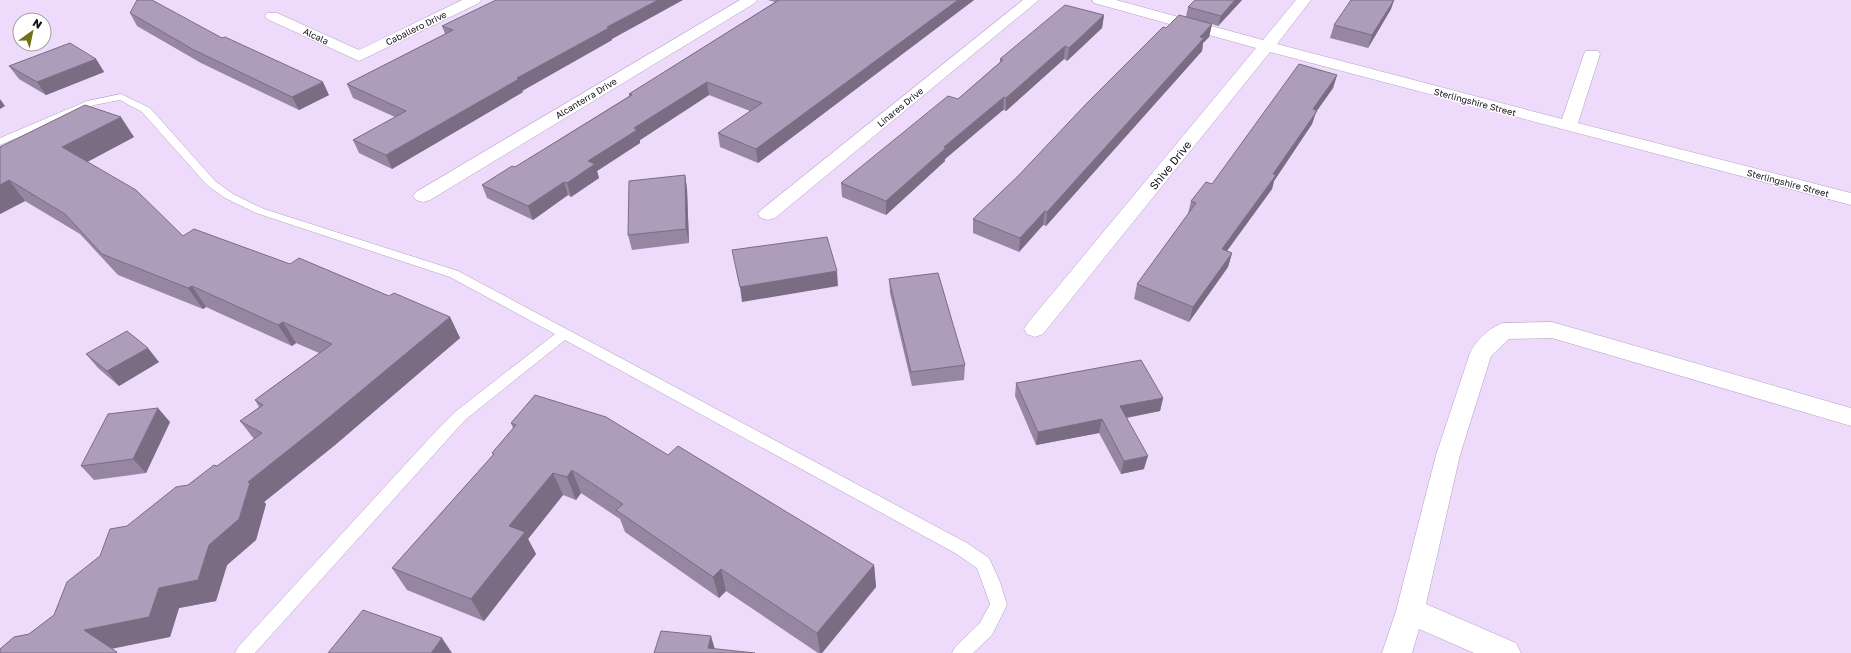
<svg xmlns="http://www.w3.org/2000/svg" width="1851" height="653" font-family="'Golos Text',sans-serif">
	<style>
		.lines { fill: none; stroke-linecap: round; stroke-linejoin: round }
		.lane-casing { stroke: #b2a0bf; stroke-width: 1 }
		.street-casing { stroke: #b2a0bf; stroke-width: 1 }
		.lane { fill: #fff; fill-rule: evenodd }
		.street { fill: #fff; fill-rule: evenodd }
		.wall { fill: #9686a1 }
		.shaded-wall { fill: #7a6d83 }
		.building { fill: #ae9cbb; stroke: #7a6d83 }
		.labels { text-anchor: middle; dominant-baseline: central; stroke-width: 3; stroke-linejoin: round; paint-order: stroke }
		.far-street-label { font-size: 9px; fill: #130d18; stroke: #fff }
		.street-label { font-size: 11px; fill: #130d18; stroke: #fff }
	</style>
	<rect width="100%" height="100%" fill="#eedbfc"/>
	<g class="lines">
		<!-- lane casing -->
		<g class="lane-casing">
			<path id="lane" d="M121,94L150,108L215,181L233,194L264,209L458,271L967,543L989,558L1000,582L1007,605L992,635L973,653H952L955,647L980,623L990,604L977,568L955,553L565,340L465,420L255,653H235L238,647L436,431L455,412L555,334L450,277L256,213L225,198L207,185L142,112L120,100L94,105L0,145V138L87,101Z"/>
		</g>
		<!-- street casing -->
		<g class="street-casing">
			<path id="street" d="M462,0H481L479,3L359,61L267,19L265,16L267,13H277L359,50Z
				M740,0H757L755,3L430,200L423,202L416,200L413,196L416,192Z
				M1023,0H1039L775,218L768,220L761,218L758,214L761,210Z
				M1092,0H1116L1263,40L1296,0H1311L1277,44L1562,119L1584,54L1586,51H1598L1600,54L1578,123L1851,193V205L1270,52L1043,334L1035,337L1027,334L1024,329L1027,324L1256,48L1094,3Z
				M1552,322L1851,408V426L1552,338L1509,339L1491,356L1460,455L1426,604L1516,643L1521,653H1474L1419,629L1412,653H1382L1396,611L1436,455L1470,353C1476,341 1490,327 1503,323Z"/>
		</g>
		<!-- lane -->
		<use href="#lane" class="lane"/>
		<!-- street -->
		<use href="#street" class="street"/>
	</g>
	<!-- wall -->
	<path class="wall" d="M768,0H974L758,163L720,147L718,133L750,111L709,95L640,140V143L597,171L599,178L571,197L568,195L533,220L487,198L482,185L515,167L629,96V94L775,2Z
		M1195,0H1242L1218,26L1212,24L1209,37L1203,43L1202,51L1046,226L1043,225L1019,252L973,233V219L1018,176L1166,28L1186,17L1188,7Z
		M1351,0H1394L1391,9L1368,48L1330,38L1334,25Z
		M130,13L222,38L329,95L299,110L201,63L137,26Z
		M1104,15L1102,28L1067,61L1064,59L1006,111L1003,110L945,159V161L886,215L842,197L841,183L958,99L1000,62V59Z
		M442,26L612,39V40L522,91L523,92L392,169L359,153L353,140L395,117L353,98L347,84L445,34Z
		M96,59L104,72L46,95L19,79L9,66Z
		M1337,75L1333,88L1316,112L1312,124L1274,181L1272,189L1227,251L1232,253L1228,267L1189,322L1134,299L1137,284L1188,214L1191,201L1212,184Z
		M134,137L87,162L183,236L290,264L389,296L450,317L460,338L335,445L264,502L266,504L256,540L227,565L216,601L179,608L170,637L29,634L54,615L100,556L127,526L188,485L217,466L254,439L240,421L259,407L255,400L319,353L296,343L292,346L206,307L203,309L118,275L80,234L25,201L0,214V147Z
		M685,175L687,189L689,243L632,250L628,235Z
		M889,279L965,365L964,380L912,386L890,293Z
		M86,354L159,362L119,386L98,368Z
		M1016,383L1163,398L1160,411L1127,418L1144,469L1121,474L1099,433L1036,445L1015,396Z
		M170,422L146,473L94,480L81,466Z
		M511,423L668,455L874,565L876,587L822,653H818L726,591L719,598L625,532L620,519L581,493L576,500L563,495L528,539L536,554L484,621L407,590L392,568L493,455L492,453L513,428Z"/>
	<!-- shaded-wall -->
	<path class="shaded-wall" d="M658,0H683L612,39V40L522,91L523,92L392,169L386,155L517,78L607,27Z
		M958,0H974L758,163L756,149Z
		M1235,0H1242L1218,26L1221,16Z
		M1394,0L1391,9L1368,48L1372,35Z
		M1104,15L1102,28L1067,61L1069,48Z
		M1212,24L1209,37L1203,43L1202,51L1046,226L1047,212Z
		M1065,46L1064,59L1006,111V98Z
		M96,59L104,72L46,95L37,82Z
		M1337,75L1333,88L1316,112L1312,124L1274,181L1272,189L1218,263L1222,249L1273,174L1313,109Z
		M323,82L329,95L299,110L292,97Z
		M707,82L709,95L640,140V143L597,171L599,178L571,197L567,183L588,161L634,128Z
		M1004,97L1003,110L945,159V161L886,215V201L944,147Z
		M0,99L5,106L0,109Z
		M121,117L134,137L76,168L62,147Z
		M685,175L687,189L689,243L686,229Z
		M9,180L25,201L0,214V185Z
		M564,182L568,195L533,220L528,206Z
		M1045,211L1043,225L1019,252L1020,238Z
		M1232,253L1228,267L1189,322L1193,307Z
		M837,271L838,286L742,302L740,287Z
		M192,286L206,307L203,309L188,288Z
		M450,317L460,338L335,445L264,502L266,504L256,540L227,565L216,601L179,608L170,637L106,650L84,630L159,588L209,545L248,482Z
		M283,322L296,343L292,346L278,325Z
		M148,348L159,362L119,386L107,371Z
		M1163,398L1160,411L1118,419L1120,406Z
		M158,408L170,422L146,473L133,459Z
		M1102,419L1099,433L1036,445L1038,432Z
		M1148,456L1144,469L1121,474L1124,461Z
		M572,470L581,493L576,500L567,477Z
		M553,473L563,495L528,539L536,554L484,621L471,599L509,526Z
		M874,565L876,587L822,653H820L817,633Z
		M721,569L726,591L719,598L713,577Z
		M711,636L716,653L708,648Z
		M442,638L452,653H431Z"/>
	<!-- building -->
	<path class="building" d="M137,0H152L222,38L225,37L323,82L292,97L194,50L130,13Z
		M496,0H658L607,27L609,28L517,78L519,79L386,155L353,140L406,111L347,84L453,30L442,26Z
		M779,0H958L756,149L718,133L762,103L707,82L634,128L637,130L588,161L595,164L567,183L564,182L528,206L482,185L512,166L515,167L632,95L629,94Z
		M1195,0H1235L1221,16L1188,7Z
		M1351,0H1394L1372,35L1334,25Z
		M1065,5L1104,15L1069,48L1065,46L1006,98L1004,97L944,147L946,148L886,201L841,183L948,96L958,99L1003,60L1000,59Z
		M1179,15L1212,24L1200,37L1204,38L1047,212L1045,211L1020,238L973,219L1018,176L1088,102L1163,27L1166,28Z
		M70,43L96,59L37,82L9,66Z
		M1299,64L1337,75L1313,109L1317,111L1273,174L1276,175L1222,249L1232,253L1193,307L1137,284L1196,203L1191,201L1206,182L1212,184Z
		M85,105L121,117L62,147L136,190L183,236L194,229L290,264L299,258L389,296L394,293L450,317L321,424L248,482L250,483L239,519L209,545L198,580L159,588L149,617L84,630L117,652L116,653H0V649L14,637L29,634L54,615L67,582L100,556L110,529L127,526L176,487L188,485L214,465L217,466L262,433L240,421L263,405L255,400L332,344L283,322L278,325L192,286L188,288L102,254L65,214L9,180L0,185V147Z
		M685,175L686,229L628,235L629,181Z
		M827,237L837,271L740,287L732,250Z
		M938,273L965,365L911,372L889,279Z
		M127,331L148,348L107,371L86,354Z
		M1141,360L1163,398L1120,406L1148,456L1124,461L1102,419L1038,432L1016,383Z
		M535,395L606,417L668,455L678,446L874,565L817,633L721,569L713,577L616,510L623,504L572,470L567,477L553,473L509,526L525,532L471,599L392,568L494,454L492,453L516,425L511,423Z
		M158,408L133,459L81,466L108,414Z
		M363,610L442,638L431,653H328Z
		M661,631L711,636L708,648L755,653H654Z"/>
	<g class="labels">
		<!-- far-street labels -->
		<g class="far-street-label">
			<text transform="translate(416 28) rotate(-26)">Caballero Drive</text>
			<text transform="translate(316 36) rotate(25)">Alcala</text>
			<text transform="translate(586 98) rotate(-31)">Alcanterra Drive</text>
			<text transform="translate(1475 102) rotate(15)">Sterlingshire Street</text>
			<text transform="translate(900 107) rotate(-39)">Linares Drive</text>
			<text transform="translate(1788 183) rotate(15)">Sterlingshire Street</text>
		</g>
		<!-- street labels -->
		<g class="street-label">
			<text transform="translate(1170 165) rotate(-51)">Shive Drive</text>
		</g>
	</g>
	<!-- north arrow -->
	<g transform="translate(32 32) rotate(33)"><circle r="19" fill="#ffffff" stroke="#a19ea3"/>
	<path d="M0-3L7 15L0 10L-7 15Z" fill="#707014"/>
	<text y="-6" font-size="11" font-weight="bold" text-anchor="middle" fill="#130d18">N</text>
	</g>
</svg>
